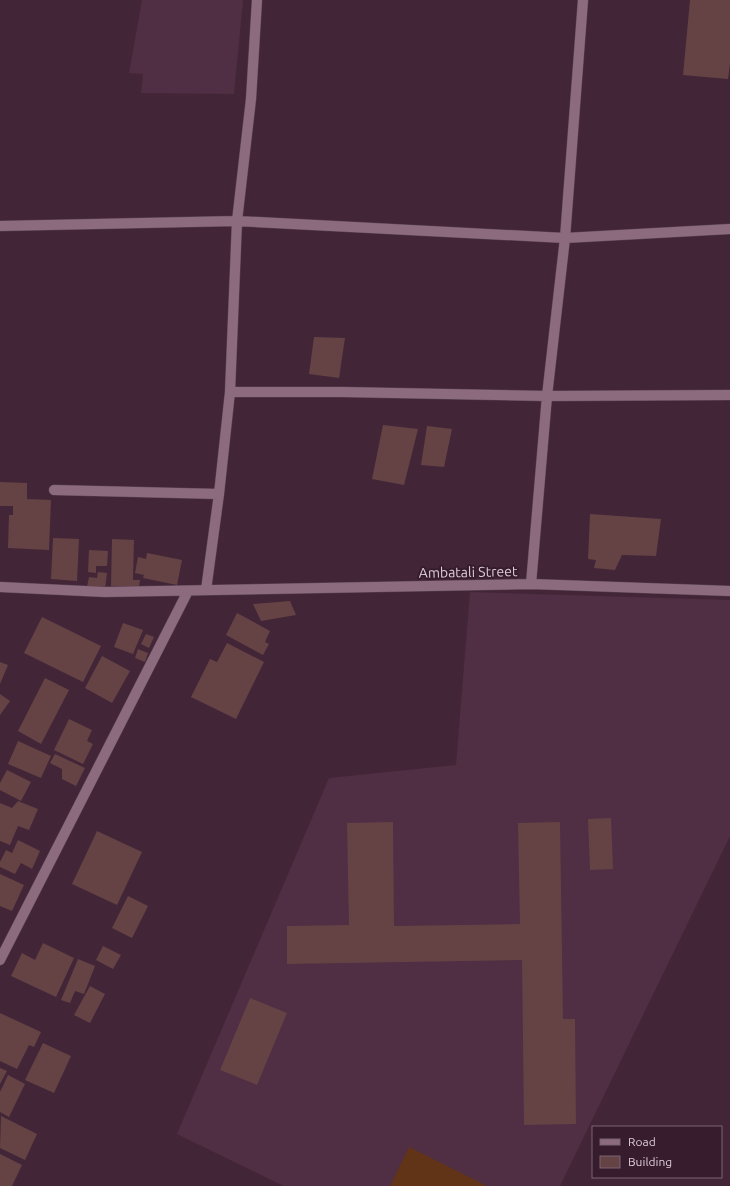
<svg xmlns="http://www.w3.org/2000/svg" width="730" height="1186" font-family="Ubuntu,sans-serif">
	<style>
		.built { fill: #502e44 }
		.green { fill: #613417 }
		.building { fill: #654244 }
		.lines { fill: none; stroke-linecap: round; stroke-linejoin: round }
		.minor-casing { stroke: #5b4353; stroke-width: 11 }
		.minor { stroke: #8c6b7f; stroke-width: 10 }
		.labels { text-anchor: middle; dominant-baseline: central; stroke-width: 4; stroke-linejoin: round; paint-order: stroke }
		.street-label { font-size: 14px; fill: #dfcdd8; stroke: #371c2e }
	</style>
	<rect width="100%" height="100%" fill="#422638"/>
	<!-- built -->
	<path class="built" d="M142,0H243L234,94L141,93L143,74L129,73Z
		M470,592L730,600V836L560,1186H284L177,1134L329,778L456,765Z"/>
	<!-- green -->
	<path class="green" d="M409,1147L487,1186H390Z"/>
	<!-- building -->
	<path class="building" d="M690,0H730V63L728,79L683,75Z
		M314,337L345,338L339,378L309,374Z
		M383,425L418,429L404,485L372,479Z
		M427,426L452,429L444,467L421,465Z
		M0,482L27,483V499L51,500L49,550L8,548L9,515H13V506H0Z
		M590,514L661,519L656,556L622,555L615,570L594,568L596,560L588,559Z
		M53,538L79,539L77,581L51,579Z
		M112,539L134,540L133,580H140L139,586H111Z
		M89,550L108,551L107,566H96V573L88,572Z
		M147,553L182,560L177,585L143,578L144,575L135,573L138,557L146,559Z
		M98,572L107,573L105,590L87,587L89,577L97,578Z
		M290,601L296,615L261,621L253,604Z
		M237,613L270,631L265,642L269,644L263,655L226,635Z
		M42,617L101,646L83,682L24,653Z
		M123,623L143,630L133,654L114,647Z
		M146,634L154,637L149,648L141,644Z
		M227,643L264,662L236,719L191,697L210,659L217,662Z
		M138,649L148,653L145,662L135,658Z
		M102,656L130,671L112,703L85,688Z
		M0,662L8,665L0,684Z
		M45,678L69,690L41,744L18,731Z
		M0,694L10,701L0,715Z
		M69,719L92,730L87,741L93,744L83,764L54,750Z
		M18,741L51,756L41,778L8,764Z
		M55,754L85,768L76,786L62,779V769L50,763Z
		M7,770L31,782L21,801L0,790V783Z
		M18,801L38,809L29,830L18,826L10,845L0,841V803L12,808Z
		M611,818L613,869L590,870L588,819Z
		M393,822L394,926L520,924L518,823L560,822L563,1019H575L576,1124L524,1125L522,960L287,964V926L349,925L347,823Z
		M97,831L142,852L117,905L72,884Z
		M18,840L40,851L32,869L21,863L15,874L0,867V862L6,850L12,853Z
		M0,874L24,885L12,911L0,906Z
		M128,896L148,906L132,938L112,928Z
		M43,943L74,958L56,997L11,976L22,953L35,960Z
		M103,946L121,955L113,969L96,960Z
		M78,959L95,966L84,994L75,991L70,1003L61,1000Z
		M90,986L105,994L90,1023L74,1015Z
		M250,998L287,1013L257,1085L220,1070Z
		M0,1013L41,1032L34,1047L29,1045L17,1069L0,1061Z
		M43,1043L71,1056L54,1093L25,1080Z
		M0,1068L7,1071L0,1084Z
		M8,1075L25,1084L9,1117L0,1112V1092Z
		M1,1116L37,1134L25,1160L0,1148Z
		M0,1154L22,1165L12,1186H0Z"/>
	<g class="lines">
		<!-- minor casing -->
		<g class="minor-casing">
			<path id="minor" d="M0,226L237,221L565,238L730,229
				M230,392H343L547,396L730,395
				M54,490L219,494
				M531,584L547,396L565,238L583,0
				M0,587L105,592L531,584L730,591
				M206,590L219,494L230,392L237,221L251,99L257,0
				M0,960L188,591"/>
		</g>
		<!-- minor -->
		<use href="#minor" class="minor"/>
	</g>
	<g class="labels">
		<!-- street labels -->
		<g class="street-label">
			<text transform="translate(468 572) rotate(-1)">Ambatali Street</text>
		</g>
	</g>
	<!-- legend -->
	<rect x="592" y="1126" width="130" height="52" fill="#371c2e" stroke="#7a6372"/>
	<rect x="600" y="1139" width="20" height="6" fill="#8c6b7f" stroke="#7a6372"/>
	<text x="628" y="1146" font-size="12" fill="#dfcdd8">Road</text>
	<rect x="600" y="1156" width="20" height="12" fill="#654244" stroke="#7a6372"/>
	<text x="628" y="1166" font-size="12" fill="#dfcdd8">Building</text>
</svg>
